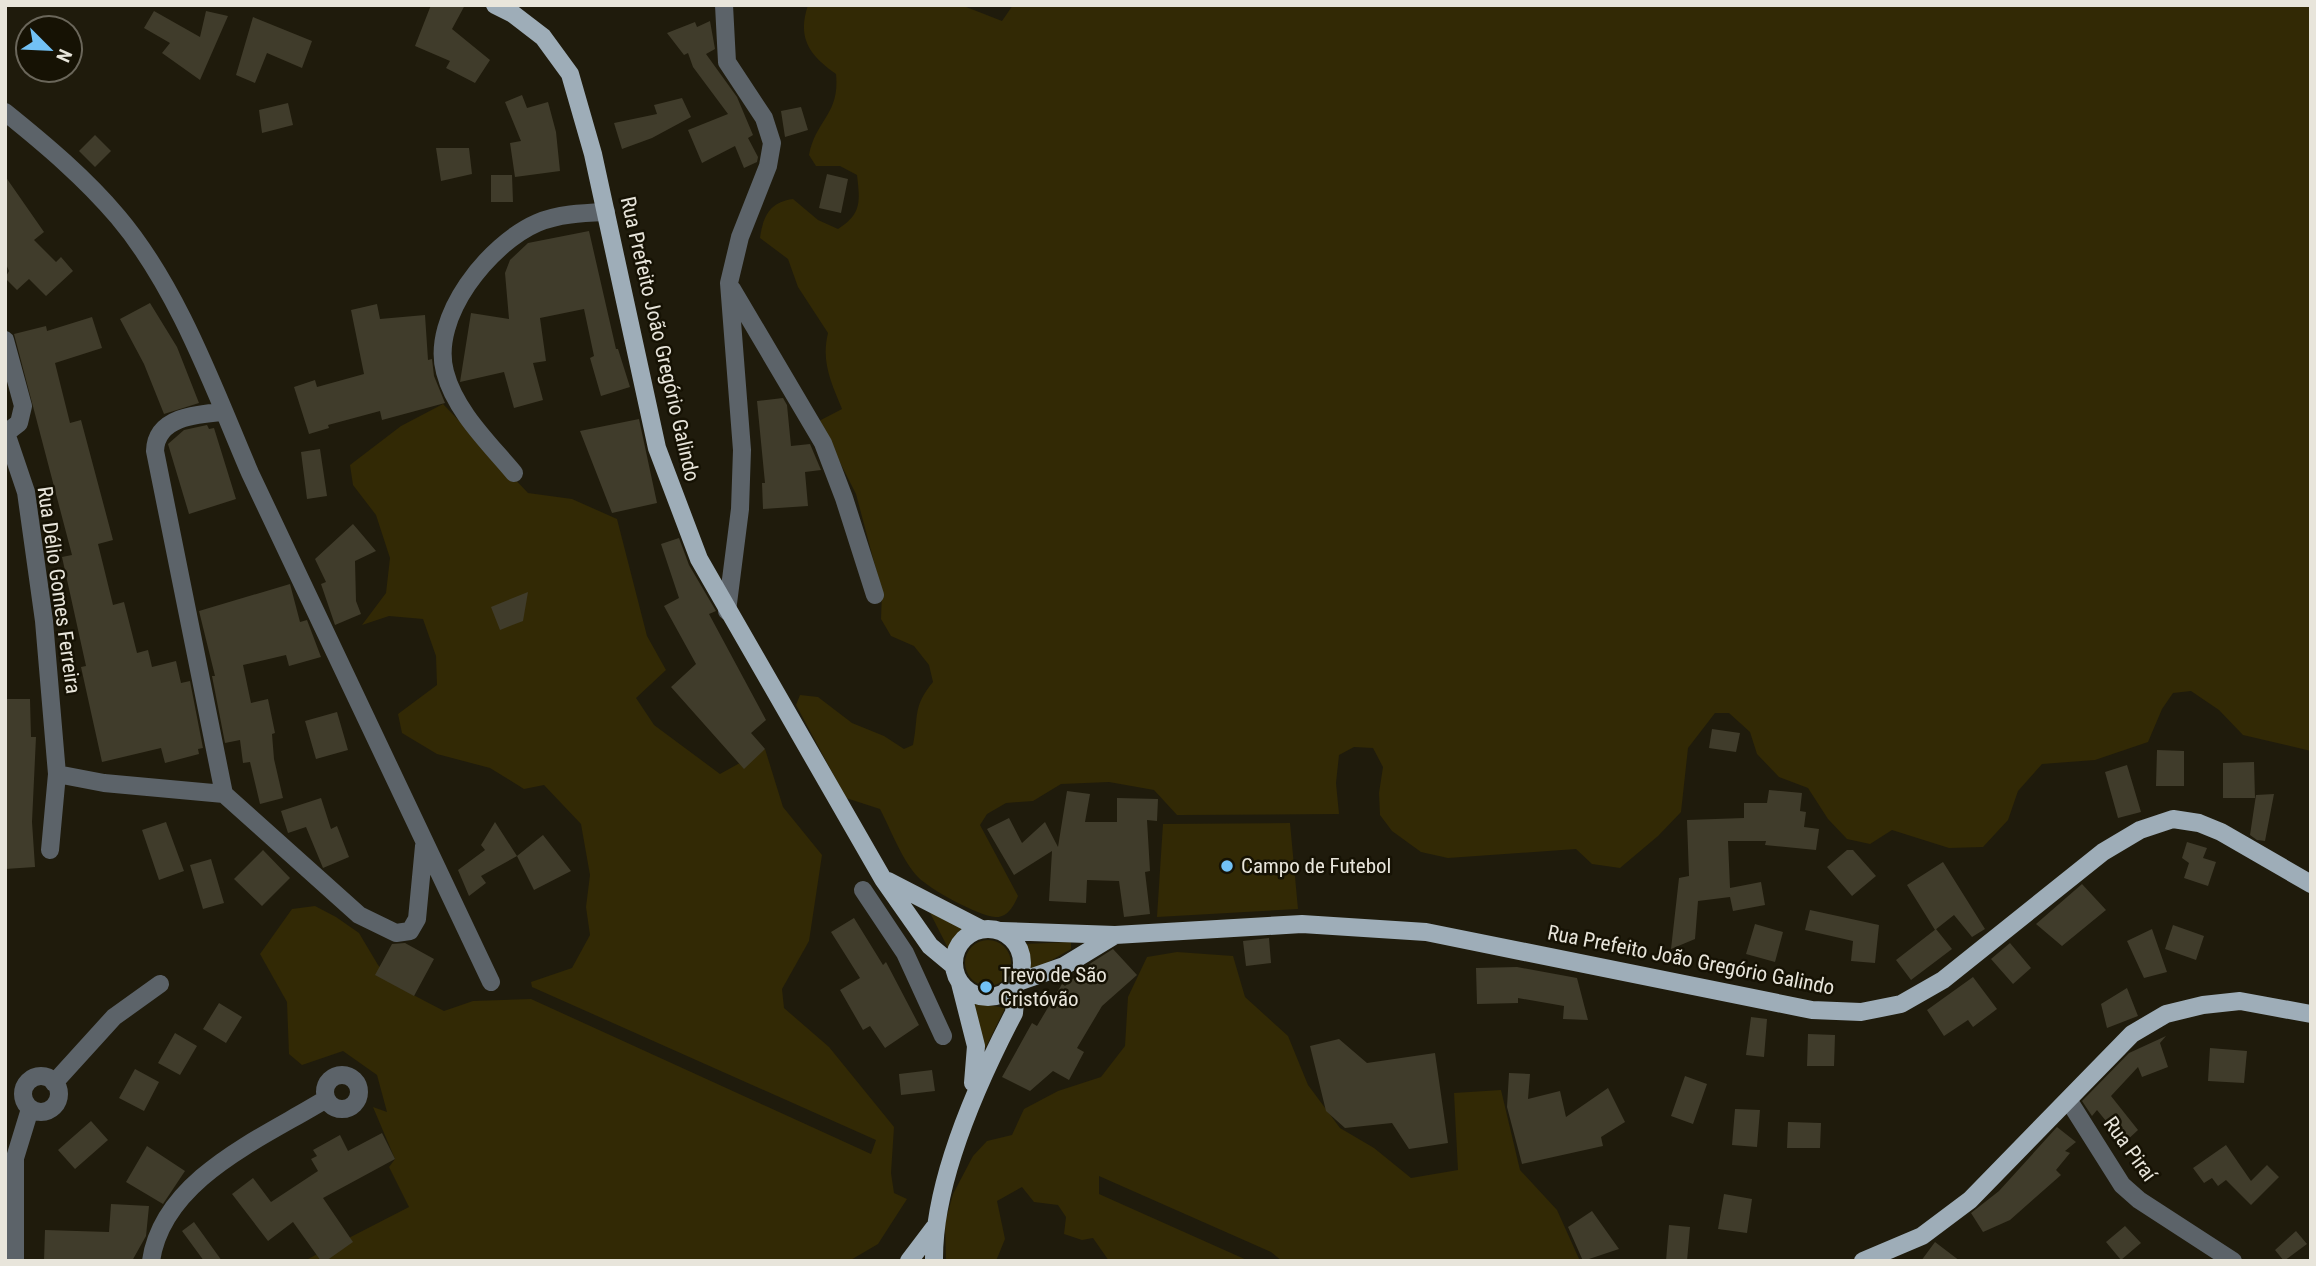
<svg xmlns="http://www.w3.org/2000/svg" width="2316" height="1266" font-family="'Roboto Condensed',sans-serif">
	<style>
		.green { fill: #322905 }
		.building { fill: #403c2b }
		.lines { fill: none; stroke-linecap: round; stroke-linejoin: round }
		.minor { stroke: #5c6369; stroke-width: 18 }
		.major { stroke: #9eadb8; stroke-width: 18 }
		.poi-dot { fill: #72c1f5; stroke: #161204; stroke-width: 2.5 }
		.labels { text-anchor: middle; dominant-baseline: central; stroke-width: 5; stroke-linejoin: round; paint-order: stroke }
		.street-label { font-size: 21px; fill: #e8e5db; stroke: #161204 }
		.poi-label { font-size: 21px; fill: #e8e5db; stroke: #161204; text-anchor: start }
	</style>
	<rect width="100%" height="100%" fill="#1f1b0c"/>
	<!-- green -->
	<path class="green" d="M808,5H961L1002,21L1013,5H2311V751L2243,735L2219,710L2191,691L2173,693L2162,709L2148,742L2095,760L2042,764L2018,791L2008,820L1983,847L1949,848L1892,830L1870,844L1847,839L1828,819L1808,788L1779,777L1757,754L1750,732L1729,713H1715L1688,748L1681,812L1658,836L1620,868L1592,864L1576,849L1448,858L1421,852L1392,831L1380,815L1379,793L1383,767L1373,748L1354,747L1339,755L1336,783L1339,814L1177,815L1154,790L1109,782L1061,784L1033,801L1006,803L987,814L980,825L1018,896C1014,905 1008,918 995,917C979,916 929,889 918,877C903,862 890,828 880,809L846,798L796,705L800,695L818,697L852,723L884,736L904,749L913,745C919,717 912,707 933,682L929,665L914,646L891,636L881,619L882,592L856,494L819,421L842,409C831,382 821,362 828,333L798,287L788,259L760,238C763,216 770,202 793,199L818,220L838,229C862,214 860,201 857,175L840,166H816L809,155C816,119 840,115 836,74C809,55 797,38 808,5Z
		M443,404L528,493L572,499L617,519L647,636L666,670L636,698L654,725L720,774L765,749L783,807L822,855L809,941L782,989L784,1008L829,1047L894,1127L891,1173L894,1193L907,1199L878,1244L849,1261H304L409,1207L389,1167L395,1159L373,1107L387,1112L377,1075L343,1051L302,1065L289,1054L287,1002L260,954L292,909L315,906L336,917L359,933L378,965L396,986L444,1011L473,1001L531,999L871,1154L876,1140L532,987L531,982L572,968L590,935L586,907L590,875L581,824L544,785L524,789L490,768L437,754L402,733L398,714L437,685L436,656L423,619L389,616L362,625L386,593L390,558L376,515L353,485L350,465L401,426Z
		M1290,823L1298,909L1157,917L1163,824Z
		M926,905L965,927L948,948Z
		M965 963a23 23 0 1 1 46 0a23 23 0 1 1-46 0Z
		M1071,942V949L1031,972L1024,944Z
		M1177,952L1233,956L1245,997L1288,1036L1308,1085L1340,1128L1374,1148L1411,1178L1458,1170L1454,1093L1501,1090L1520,1170L1557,1210L1580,1261H1282L1271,1252L1099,1176V1194L1249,1261H1109L1093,1238L1082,1240L1064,1234L1066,1217L1058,1205L1034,1202L1022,1187L997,1201L1005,1239L996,1261H946L945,1223L953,1194L973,1156L987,1141L1012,1135L1024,1109L1058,1091L1101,1077L1125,1046L1128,997L1147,957Z
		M967,1001L1005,1008L980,1059Z"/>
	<!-- building -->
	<path class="building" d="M431,5H465L452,29L490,60L475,83L446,68L450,61L415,46Z
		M154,11L200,37L206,11L228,16L200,80L162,53L170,43L144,28Z
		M253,17L312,41L302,68L267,53L255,83L236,75Z
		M710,21L715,49L706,54L737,97L753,135L748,138L758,157L757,162L744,168L735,146L702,163L688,130L728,114L693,67L688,53L684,55L667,33L695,22L697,27Z
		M522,95L527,108L548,102L556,132L560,171L515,177L510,143L521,141L505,102Z
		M682,98L691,117L652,138L622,149L614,123L657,114L654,105Z
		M288,103L293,125L262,133L259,110Z
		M801,107L808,130L785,137L781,111Z
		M95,135L111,151L95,167L79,151Z
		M436,148H469L472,174L441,181Z
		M827,174L848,179L841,213L819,208Z
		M491,175H512L513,202H491Z
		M5,176L44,232L34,240L56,262L61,257L73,271L46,296L29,279L17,290L5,278L9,271L5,262Z
		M589,231L616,349H618L630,387L601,396L590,358L594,356L584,309L540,318L546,361L533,363L543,400L514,408L504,372L460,382L471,313L509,319L505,273L510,260L528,243Z
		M150,303L177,347L199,403L164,414L144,364L120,319Z
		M377,304L380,319L425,315L428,360L432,359L434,376L445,403L382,420L380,411L328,425L329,428L309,434L294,387L315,380L317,387L364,374L351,310Z
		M92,317L102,348L55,363L70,423L81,420L113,540L98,544L113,605L124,602L137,653L148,650L152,667L176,661L181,683L190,681L203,748L198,749L199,754L165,763L161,748L102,762L81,667L86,666L62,557L72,555L14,334L46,326L47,331Z
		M783,398L787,405L791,446L810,444L821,470L805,472L808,506L763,509L762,483H765L757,401Z
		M639,419L657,503L612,513L580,431Z
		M207,425L209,429L214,428L236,499L189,514L168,444L184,430Z
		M320,449L327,496L307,499L301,452Z
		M353,524L376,551L355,561L356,601L361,614L335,625L321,584L326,582L315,559Z
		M679,538L689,565L716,611L709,614L766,720L751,733L765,749L744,769L671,687L696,664L664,606L679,598L661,544Z
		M290,584L300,622L307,620L321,657L289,666L286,655L243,665L251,703L268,699L275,733L272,734L274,759L283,798L260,804L250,762L243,763L240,740L225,743L212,676H215L199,611Z
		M528,592L523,621L500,630L491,607Z
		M5,699H30L31,737H36L32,822L35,867L5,869Z
		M337,712L348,750L316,759L305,721Z
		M1712,729L1740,733L1736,752L1709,748Z
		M2157,750L2184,751V786H2156Z
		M2254,762L2255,798H2223V763Z
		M2127,765L2141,812L2118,818L2105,772Z
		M1769,790L1802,793L1800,811L1806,812L1804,827L1819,829L1816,850L1765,845L1766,841H1728L1730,888L1761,882L1765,905L1733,911L1730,897L1698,901L1695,939L1671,949L1679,878L1689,876L1687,820L1744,818V803H1767Z
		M1067,791L1090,794L1085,822H1117V798L1158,799L1157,821L1147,820L1150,871L1145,872L1150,914L1124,917L1119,881L1087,880L1086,903L1049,901L1052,851L1014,875L987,829L1009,818L1022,843L1045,822L1058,847Z
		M2274,794L2265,841L2257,840L2250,835L2256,795Z
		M321,798L331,829L337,826L349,857L323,868L306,827L288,833L281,811Z
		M166,822L184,871L159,880L142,830Z
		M495,822L517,856L481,876L486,883L469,896L458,870L485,850L481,845Z
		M543,835L571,871L534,890L517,856Z
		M2187,842L2207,848L2203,858L2216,862L2208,886L2184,878L2189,863L2182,858Z
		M263,850L290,878L262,906L234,879Z
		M1847,850H1853L1876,876L1852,896L1827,867Z
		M211,859L224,903L203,909L190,865Z
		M1943,862L1985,929L1972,937L1954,915L1935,930L1907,885Z
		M2082,884L2106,910L2062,946L2036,924Z
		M1810,910L1879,925L1875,963L1851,961L1853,941L1805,930Z
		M854,918L883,965L886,962L919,1025L885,1048L870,1026L863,1030L840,990L860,978L831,932Z
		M1755,924L1783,932L1775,962L1746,954Z
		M2173,925L2204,936L2196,960L2165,949Z
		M1936,929L1952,949L1911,980L1896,960Z
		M2152,929L2167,972L2144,978L2127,941Z
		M1269,938L1271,963L1246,966L1243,941Z
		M405,943L434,959L414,996L375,975L392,944Z
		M2010,943L2031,968L2013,984L1991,959Z
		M1113,949L1137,975L1102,1006L1077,1048L1084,1052L1069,1080L1053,1071L1030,1091L1002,1077L1032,1023L1037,1026L1062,984L1065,986L1091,963Z
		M1517,967L1577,978L1588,1020L1563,1019L1564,1006L1518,998V1003L1477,1004L1476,968Z
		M1973,977L1997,1009L1973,1027L1968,1020L1944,1036L1927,1010Z
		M2127,988L2138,1016L2107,1028L2101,1004Z
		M219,1003L242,1017L226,1043L203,1029Z
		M1751,1017L1767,1019L1764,1057L1746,1055Z
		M175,1033L197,1046L180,1075L158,1063Z
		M1808,1034L1835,1035L1834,1066H1807Z
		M2166,1036L2160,1043L2168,1067L2142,1077L2138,1067L2111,1096L2138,1130L2124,1143L2097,1110L2092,1116L2082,1101L2129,1053Z
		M1339,1039L1367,1063L1435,1053L1448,1143L1409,1149L1392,1123L1345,1128L1326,1111L1310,1046Z
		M2210,1048L2247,1051L2244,1083L2208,1081Z
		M135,1069L159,1082L144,1111L119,1098Z
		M932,1070L935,1091L901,1095L899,1074Z
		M1509,1073L1530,1074L1528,1099L1560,1091L1566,1117L1608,1088L1625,1122L1601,1137L1603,1146L1522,1164L1507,1107Z
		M1685,1076L1707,1084L1693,1124L1671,1116Z
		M1735,1109L1760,1110L1757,1147L1732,1145Z
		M91,1121L108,1140L75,1169L58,1150Z
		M1788,1122L1821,1123L1820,1148H1787Z
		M2057,1127L2076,1142L2065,1151L2070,1153L2056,1170L2061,1175L2010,1220L1983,1232L1971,1213L1999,1191Z
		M382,1133L395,1159L323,1198L353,1242L326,1261H321L293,1222L268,1241L232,1194L253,1178L271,1202L318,1171L311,1159L317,1156L313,1150L340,1135L348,1151Z
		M2226,1145L2251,1181L2267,1165L2279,1177L2251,1205L2226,1180L2218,1186L2212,1178L2204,1183L2193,1168Z
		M147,1146L185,1171L163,1204L126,1182Z
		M1724,1194L1752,1199L1747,1233L1718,1229Z
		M111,1204L149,1206L146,1236L132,1261H44L45,1230L109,1232Z
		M1592,1211L1619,1249L1583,1261L1568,1227Z
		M194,1222L222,1261H204L182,1231Z
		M1669,1225L1690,1227L1687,1261H1666Z
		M2125,1226L2141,1243L2121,1260L2106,1242Z
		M2296,1231L2307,1244L2284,1261L2275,1250Z
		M1935,1242L1960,1261H1921Z"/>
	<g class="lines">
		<!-- minor -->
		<path class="minor" d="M724,5L727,62L764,118L772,143L768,166L740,237L729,283L742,450L740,509L727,611
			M5,112C46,145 85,178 118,217C178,288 214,389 250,473L491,982
			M732,289L823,443L844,498L875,595
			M5,340L23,406L19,423L6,433L26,492L44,621L57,774L50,850
			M224,412C196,414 156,417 155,451L224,794
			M514,473C489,443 455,411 445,372C430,317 489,244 537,223C558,214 583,213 606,212
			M57,774L104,783L224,794L359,915L396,933L410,931L417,919L424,846
			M863,890L905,953L943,1036
			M325 1092a17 17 0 1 1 34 0a17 17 0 1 1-34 0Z
			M23 1094a18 18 0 1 1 36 0a18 18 0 1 1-36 0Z
			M54,1083L114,1017L160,984
			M2069,1101L2122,1185L2139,1200L2233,1261
			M15,1261V1158L30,1109
			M151,1261C163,1178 263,1138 326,1099"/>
		<!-- major -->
		<path class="major" d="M495,5L513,14L543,37L570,74L593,154L657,448L699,559L883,879L930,946L954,966
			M888,881L981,929
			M954 963a34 34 0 1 1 68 0a34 34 0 1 1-68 0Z
			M1001,931L1115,935L1302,924L1426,932L1812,1010L1861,1012L1901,1004L1943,980L2103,852L2140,830L2173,819L2199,823L2221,832L2311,884
			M960,983L976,1046L973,1083
			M1015,983L1064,966L1115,935
			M909,1261L934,1228
			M934,1261C933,1182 978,1082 1014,1013L1015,1002L1006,991
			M1863,1261L1922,1236L1970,1200L2132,1034L2166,1014L2203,1005L2240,1001L2311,1014"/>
	</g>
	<!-- markers -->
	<g class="poi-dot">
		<circle cx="1227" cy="866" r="7"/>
		<circle cx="986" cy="987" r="7"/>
	</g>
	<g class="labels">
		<!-- street labels -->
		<g class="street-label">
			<text transform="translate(660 339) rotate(77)">Rua Prefeito João Gregório Galindo</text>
			<text transform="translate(59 590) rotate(82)">Rua Délio Gomes Ferreira</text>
			<text transform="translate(1691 960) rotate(11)">Rua Prefeito João Gregório Galindo</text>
			<text transform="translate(2130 1149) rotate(54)">Rua Piraí</text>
		</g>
		<!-- poi labels -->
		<g class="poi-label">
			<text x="1241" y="866">Campo de Futebol</text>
			<text x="1000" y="975">Trevo de São<tspan x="1000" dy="24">Cristóvão</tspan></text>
		</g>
	</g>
	<!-- border -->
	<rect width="2316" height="1266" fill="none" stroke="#e8e5db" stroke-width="14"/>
	<!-- north arrow -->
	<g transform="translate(49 49) rotate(114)"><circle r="33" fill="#161204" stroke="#6a665a" stroke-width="2"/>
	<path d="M0-5L12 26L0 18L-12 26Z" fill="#72c1f5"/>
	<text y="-10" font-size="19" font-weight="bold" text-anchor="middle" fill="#e8e5db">N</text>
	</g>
</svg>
